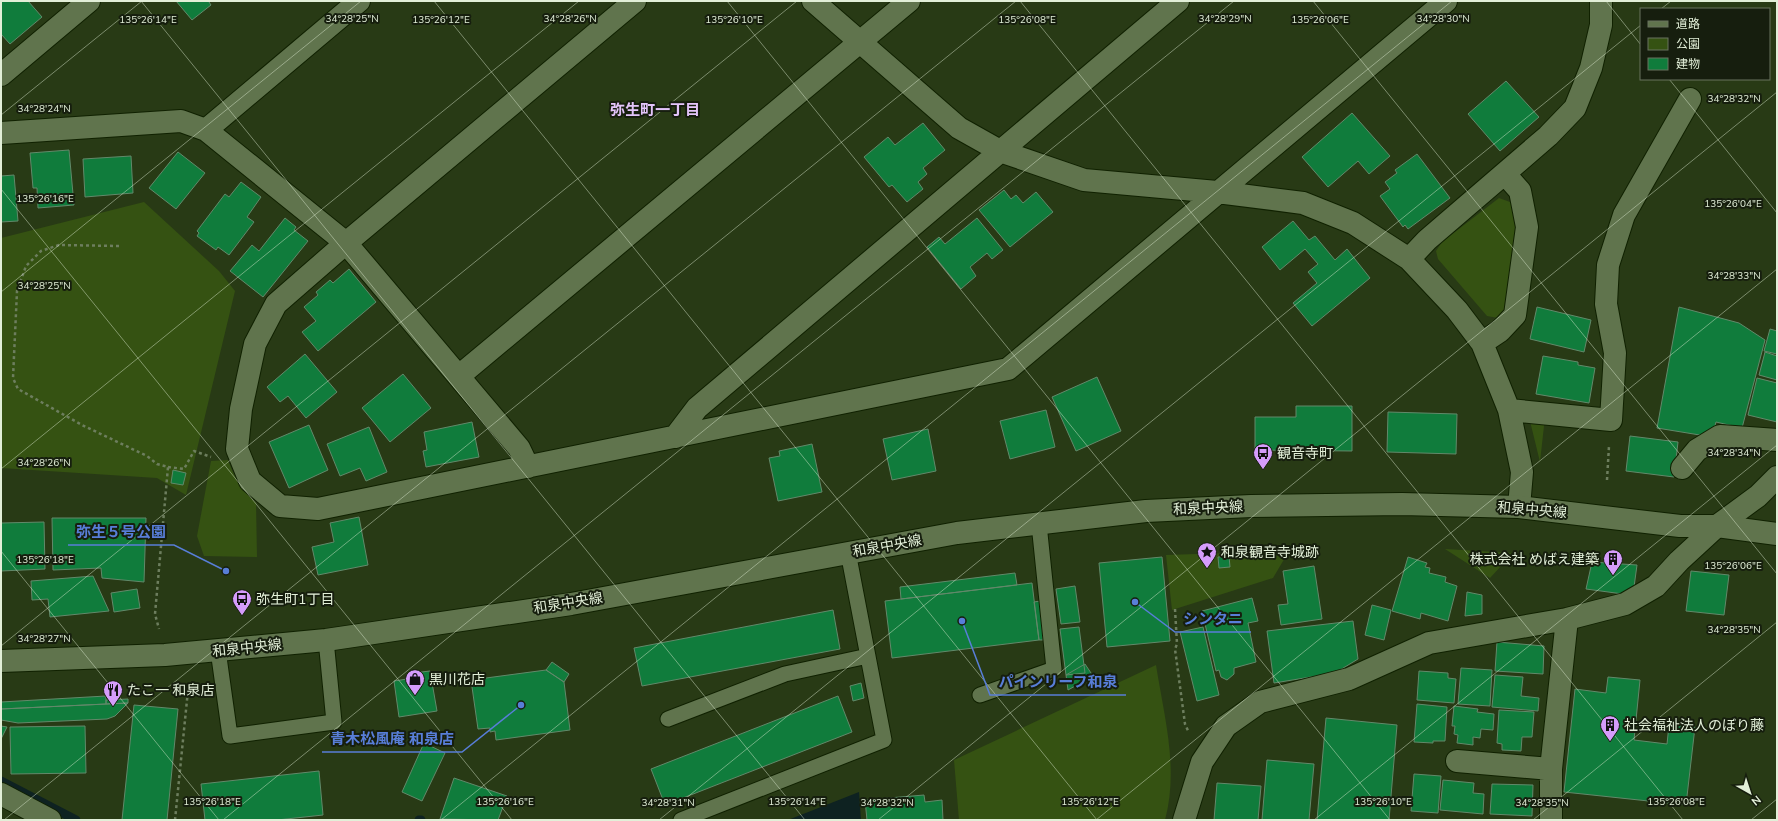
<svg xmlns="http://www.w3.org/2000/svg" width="1778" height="821" font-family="'Nunito Sans','Noto Sans JP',sans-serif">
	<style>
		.green { fill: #355212 }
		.water { fill: #0e2221 }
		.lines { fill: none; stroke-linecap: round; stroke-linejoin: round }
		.stream { stroke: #0e2221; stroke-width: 9 }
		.building { fill: #107c3c; stroke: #62896a }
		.service-casing { stroke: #102100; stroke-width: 17 }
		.minor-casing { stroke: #102100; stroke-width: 24 }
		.tertiary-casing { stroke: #102100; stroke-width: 24 }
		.path { stroke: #6d7e5e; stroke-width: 2.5; stroke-dasharray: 3 3; stroke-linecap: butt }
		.service { stroke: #60744d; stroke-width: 15 }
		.minor { stroke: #60744d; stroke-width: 22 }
		.tertiary { stroke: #60744d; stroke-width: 22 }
		.ticks { fill: none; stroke: #e2efd8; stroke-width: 1; stroke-opacity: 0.45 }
		.labels { text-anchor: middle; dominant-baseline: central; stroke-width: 4; stroke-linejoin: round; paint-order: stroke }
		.poi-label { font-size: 14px; fill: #e2efd8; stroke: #161e0e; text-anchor: start }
		.street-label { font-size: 14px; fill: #e2efd8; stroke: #161e0e }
		.neighbourhood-label { font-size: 15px; font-weight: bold; fill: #e3c4fa; stroke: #161e0e }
		.ticks-label { font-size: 10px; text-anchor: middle; fill: #e2efd8; stroke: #161e0e; stroke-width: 4; stroke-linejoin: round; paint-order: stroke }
		.leader { fill: none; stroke: #587ed8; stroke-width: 1.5 }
		.callout-dot { fill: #587ed8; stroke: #161e0e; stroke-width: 1.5 }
		.callout-label { font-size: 15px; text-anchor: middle; font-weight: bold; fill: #587ed8; stroke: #161e0e; stroke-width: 4; stroke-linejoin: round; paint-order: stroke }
	</style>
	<rect width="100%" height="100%" fill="#283a15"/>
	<!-- green -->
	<path class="green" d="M1499,198L1510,202L1516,211V255L1507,312L1498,318L1487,316L1438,259L1436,251L1442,242Z
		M144,202L219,271L235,291L186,495L157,478L1,468V238Z
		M1529,417H1545L1540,462Z
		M228,460C234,477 242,491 256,503L257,557L204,556L197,536L211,461Z
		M1445,549L1513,553L1490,578Z
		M1289,551L1273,578L1172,610L1166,555Z
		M1156,665C1164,716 1179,768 1165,820H959L954,760Z"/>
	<!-- water -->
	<path class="water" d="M859,792L861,820H788Z"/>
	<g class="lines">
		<!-- stream -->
		<path class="stream" d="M1,781L76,820
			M419,820H421"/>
	</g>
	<!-- building -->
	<path class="building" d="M1,1H28L42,17L10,44L1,34Z
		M176,1H211L209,2L211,5L192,20Z
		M1506,81L1539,117L1500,151L1468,114Z
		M1352,113L1390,156L1369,174L1358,161L1328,187L1302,157Z
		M923,123L945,150L923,168L927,174L918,182L923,189L907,202L892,185L889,187L864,157L888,137L895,145Z
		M69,150L74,205L38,208L37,188H33L30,153Z
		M178,152L205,173L176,209L149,188Z
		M1417,154L1450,198L1408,229L1405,225L1403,227L1380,196L1390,189L1385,182L1397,173L1395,170Z
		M131,156L133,193L85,197L83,159Z
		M14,175L18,221L1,222V176Z
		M241,182L261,197L247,217L254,222L229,255L218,247L216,250L197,236L199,233L197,231L225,194L229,197Z
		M1004,190L1011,199L1016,195L1023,203L1036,192L1053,212L1010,247L979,210Z
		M285,218L296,227L294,230L308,241L263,297L230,271L252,245L259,251Z
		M977,218L1003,250L992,259L987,253L970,267L976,276L961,289L927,247L939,237L945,244Z
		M1293,221L1309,240L1315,236L1335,260L1347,249L1370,278L1312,326L1293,303L1317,283L1308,272L1318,264L1305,249L1280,270L1262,247Z
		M349,269L376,302L318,351L302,332L316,321L304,307L318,295L316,292L330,280L333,283Z
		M1537,307L1591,320L1584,352L1530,339Z
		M1679,307L1739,323L1765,340L1742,428L1716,422L1712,437L1657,428Z
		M1770,329L1777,331V354L1764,351Z
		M1765,352L1777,356V380L1759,375Z
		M305,354L337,392L306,418L288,396L280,402L267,387Z
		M1543,356L1578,362V365L1595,368L1589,403L1536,394Z
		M403,374L431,408L390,442L362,408Z
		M1097,377L1121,431L1076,451L1052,397Z
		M1757,378L1777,383V422L1748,415Z
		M1296,406H1352V451L1255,450V417H1296Z
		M1046,410L1055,447L1010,459L1000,421Z
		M1388,412L1457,414L1456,454L1387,452Z
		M472,422L479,457L426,467L423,451L427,450L424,432Z
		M309,425L328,470L289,488L269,442Z
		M369,427L387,472L366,481L360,468L340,476L327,444Z
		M928,429L936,471L892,480L883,439Z
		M1630,436L1678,442L1674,477L1626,471Z
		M812,444L822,492L778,501L769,458L780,456L779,451Z
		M173,470L186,473L183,485L171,483Z
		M359,517L368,565L318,575L312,547L334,542L330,523Z
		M52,518H146L144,582L102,578L101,568L53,570Z
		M44,522L45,569L1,571V523Z
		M1229,556L1230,567L1219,568L1218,557Z
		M1162,557L1170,641L1107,647L1099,563Z
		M1408,557L1427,563L1425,567L1430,568L1429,573L1446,577L1445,582L1457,586L1448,621L1421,613L1420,619L1392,611Z
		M1592,562L1637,565L1634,587L1623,594L1586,589Z
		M1314,566L1322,619L1281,625L1278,605L1288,604L1283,571Z
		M1691,571L1729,575L1724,615L1686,611Z
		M1015,573L1017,585L901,599L900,587Z
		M93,576L109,611L50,617L48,599L32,600L31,581Z
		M1032,583L1039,640L892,658L885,601Z
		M1075,586L1080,622L1061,624L1056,589Z
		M137,589L140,608L114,612L111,593Z
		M1467,592L1482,595V614L1465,616Z
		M1252,598L1258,621L1248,623L1256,662L1234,668V674L1227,680L1221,677L1219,670L1216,671L1202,611Z
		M1040,601L1043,640H1039L1034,602Z
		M1372,605L1391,610L1384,640L1365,635Z
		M833,610L840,649L642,686L634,648Z
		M1353,621L1358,659L1340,670L1329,674L1274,683L1267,631Z
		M1079,627L1085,673L1066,675L1060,629Z
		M1203,627L1219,695L1197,701L1180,632Z
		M1497,642L1544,646L1543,674L1495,671Z
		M552,662L569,674L564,682L546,670Z
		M1085,664L1093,676L1068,690L1066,675Z
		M1461,668L1492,670L1490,706L1458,704Z
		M546,670L564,682L570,730L496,740L495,731L490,732V728L478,729L471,680Z
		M430,671L437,711L399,717L394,681L414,678L413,673Z
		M1419,671L1448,673V678L1456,679L1454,703L1417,700Z
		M1495,675L1523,677L1521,696L1539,698L1538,711L1492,707Z
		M1608,677L1640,680L1634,740L1667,744L1669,725L1695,727L1686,805L1564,792L1575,689L1606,693Z
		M861,683L864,698L853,701L850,686Z
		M106,696V704L1,709V702Z
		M838,696L852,732L665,805L651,769Z
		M128,699V703L106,704V700Z
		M128,703L115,716L107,719L18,723L1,720V709Z
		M1417,704L1447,707L1445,741H1433V743L1414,742Z
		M134,705L178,709L167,820H122Z
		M1454,706L1478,709L1477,712L1494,714L1493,730L1481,729L1480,738L1473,737V745L1457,743L1458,735L1454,734L1455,726H1452Z
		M1499,710L1534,712L1532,737H1522L1521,751L1502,750V744L1497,743Z
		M1326,718L1397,725L1389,820H1317Z
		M1,726L7,727L1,739Z
		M85,726L86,773L11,774L10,727Z
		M424,743L445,753L422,801L402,792Z
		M1267,760L1314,764L1309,820H1262Z
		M319,771L323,815L277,820H205L201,784Z
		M1414,774L1441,776L1438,813L1411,811Z
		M454,778L507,796L498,820L440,819Z
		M1443,780L1474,783L1473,793L1484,794L1483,814L1440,810Z
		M1217,783L1261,786L1258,820H1214Z
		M1492,784L1533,785L1532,816L1490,814Z
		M924,795L925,802L942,800L943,820H867L865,800Z"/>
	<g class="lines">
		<!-- service casing -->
		<g class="service-casing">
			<path id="service" d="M218,650L230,736L334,722L326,640
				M980,695L1054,669L1039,524
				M668,719L785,674L868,656
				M681,820L884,740L848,552"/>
		</g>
		<!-- minor casing -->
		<g class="minor-casing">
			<path id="minor" d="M635,1L346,243L276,304L255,344L241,409L237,449L250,481L280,506L318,509L1008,369L1446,1
				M813,1L959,128L1000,151L1084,180L1217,192L1303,203L1353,223L1409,259L1457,310L1482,343L1509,410L1522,472L1519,507
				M1,75L89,1
				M206,130L359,1
				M1,133L181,121L206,130L346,243L519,448L528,467
				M1409,259L1427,240L1548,136L1575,108L1591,68L1601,25V1
				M1482,343L1500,331L1515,315L1527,227L1520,191L1505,174
				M459,376L909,1
				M1509,410L1611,420L1615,353L1606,304L1608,265L1624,215L1690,99
				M675,437L697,408L1178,1
				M1682,468L1697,450L1720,436L1777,440
				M1457,761L1551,769
				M1,794L50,820
				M1184,820L1202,762L1226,726L1260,702L1349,679L1429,643L1567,619L1625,604L1656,586L1679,561L1717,526L1758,496L1777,477
				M1551,820V769L1567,619"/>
		</g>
		<!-- tertiary casing -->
		<g class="tertiary-casing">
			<path id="tertiary" d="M1,661L165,655L326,640L571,604L957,533L1146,511L1251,506L1402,504L1519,507L1680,526H1717L1777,534"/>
		</g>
		<!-- path -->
		<path class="path" d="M119,246L59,245L41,251L26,266L17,291L13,378L18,389L82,425L147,456L157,464L168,467L155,614L159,629
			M168,467L184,469L194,451L211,457
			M1607,480L1609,446
			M1175,609L1177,644L1175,649L1185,724L1189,733
			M175,820L188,690"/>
		<!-- service -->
		<use href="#service" class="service"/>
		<!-- minor -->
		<use href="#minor" class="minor"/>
		<!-- tertiary -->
		<use href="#tertiary" class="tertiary"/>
	</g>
	<!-- ticks -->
	<path class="ticks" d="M141,1L805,820M434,1L1097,820M727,1L1390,820M1020,1L1683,820M1313,1L1777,574M1606,1L1641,45M1661,9L1671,1M1669,79L1777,213M1,115L142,1M1,189L512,820M1,292L361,1M1,469L579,1M1,551L219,820M1,646L797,1M4,820L1016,1M223,820L1234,1M441,820L1452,1M659,820L1641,25M878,820L1777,92M1096,820L1777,269M1314,820L1777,445M1533,820L1777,622M1751,820L1777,799"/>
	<!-- icons -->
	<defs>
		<g id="bus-pin" transform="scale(1)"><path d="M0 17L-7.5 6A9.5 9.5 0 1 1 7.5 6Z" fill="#d59cfb" stroke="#161e0e"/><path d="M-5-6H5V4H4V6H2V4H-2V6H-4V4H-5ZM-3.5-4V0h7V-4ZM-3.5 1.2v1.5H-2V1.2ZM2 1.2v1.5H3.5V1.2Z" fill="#111"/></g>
		<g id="sight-pin" transform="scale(1)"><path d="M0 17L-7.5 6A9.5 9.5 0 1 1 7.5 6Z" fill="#d59cfb" stroke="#161e0e"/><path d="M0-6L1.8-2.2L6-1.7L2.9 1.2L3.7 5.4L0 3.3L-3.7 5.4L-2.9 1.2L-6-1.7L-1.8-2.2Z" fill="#111"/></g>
		<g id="building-pin" transform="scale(1)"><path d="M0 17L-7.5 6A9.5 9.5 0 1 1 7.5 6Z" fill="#d59cfb" stroke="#161e0e"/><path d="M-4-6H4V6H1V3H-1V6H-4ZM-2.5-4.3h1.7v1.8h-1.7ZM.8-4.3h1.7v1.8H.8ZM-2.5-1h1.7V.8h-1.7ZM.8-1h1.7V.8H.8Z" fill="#111"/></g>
		<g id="shop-pin" transform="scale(1)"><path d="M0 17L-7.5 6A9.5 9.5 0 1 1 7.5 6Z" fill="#d59cfb" stroke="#161e0e"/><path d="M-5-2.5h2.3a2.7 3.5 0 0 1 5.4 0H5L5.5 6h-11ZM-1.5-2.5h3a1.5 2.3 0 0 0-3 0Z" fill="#111"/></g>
		<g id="restaurant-pin" transform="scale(1)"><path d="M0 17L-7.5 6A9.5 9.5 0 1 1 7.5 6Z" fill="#d59cfb" stroke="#161e0e"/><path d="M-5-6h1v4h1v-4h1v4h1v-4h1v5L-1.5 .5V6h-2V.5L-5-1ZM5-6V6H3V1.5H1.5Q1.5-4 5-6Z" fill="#111"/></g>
	</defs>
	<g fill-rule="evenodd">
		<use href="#bus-pin" x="1263" y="453"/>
		<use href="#sight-pin" x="1207" y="552"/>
		<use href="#building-pin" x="1613" y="559"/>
		<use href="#bus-pin" x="242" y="599"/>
		<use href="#shop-pin" x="415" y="679"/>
		<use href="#restaurant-pin" x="113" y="690"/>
		<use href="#building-pin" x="1610" y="725"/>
	</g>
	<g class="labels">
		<!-- poi labels -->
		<g class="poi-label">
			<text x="1277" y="453">観音寺町</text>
			<text x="1221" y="552">和泉観音寺城跡</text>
			<text x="1599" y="559" text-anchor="end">株式会社 めばえ建築</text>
			<text x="256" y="599">弥生町1丁目</text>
			<text x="429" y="679">黒川花店</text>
			<text x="127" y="690">たこ一 和泉店</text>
			<text x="1624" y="725">社会福祉法人のぼり藤</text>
		</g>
		<!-- street labels -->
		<g class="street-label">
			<text transform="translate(1208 508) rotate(-3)">和泉中央線</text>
			<text transform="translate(1532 510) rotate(5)">和泉中央線</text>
			<text transform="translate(887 546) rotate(-10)">和泉中央線</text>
			<text transform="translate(568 603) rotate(-9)">和泉中央線</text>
			<text transform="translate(247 648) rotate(-6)">和泉中央線</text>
		</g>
		<!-- neighbourhood labels -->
		<g class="neighbourhood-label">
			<text x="655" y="110">弥生町一丁目</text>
		</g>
	</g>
	<g class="ticks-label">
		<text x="352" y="22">34°28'25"N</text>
		<text x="570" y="22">34°28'26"N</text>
		<text x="1225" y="22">34°28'29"N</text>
		<text x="1443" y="22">34°28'30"N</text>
		<text x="148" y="23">135°26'14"E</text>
		<text x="441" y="23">135°26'12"E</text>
		<text x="1320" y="23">135°26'06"E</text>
		<text x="734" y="23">135°26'10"E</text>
		<text x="1027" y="23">135°26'08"E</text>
		<text x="1734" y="102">34°28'32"N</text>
		<text x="44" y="112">34°28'24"N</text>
		<text x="45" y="202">135°26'16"E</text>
		<text x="1733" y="207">135°26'04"E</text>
		<text x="1734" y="279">34°28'33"N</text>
		<text x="44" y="289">34°28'25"N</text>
		<text x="1734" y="456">34°28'34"N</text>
		<text x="44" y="466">34°28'26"N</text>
		<text x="45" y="563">135°26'18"E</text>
		<text x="1733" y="569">135°26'06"E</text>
		<text x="1734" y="633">34°28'35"N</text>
		<text x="44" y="642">34°28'27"N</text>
		<text x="212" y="805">135°26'18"E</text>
		<text x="505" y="805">135°26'16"E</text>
		<text x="797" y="805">135°26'14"E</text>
		<text x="1090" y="805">135°26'12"E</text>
		<text x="1383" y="805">135°26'10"E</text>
		<text x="1676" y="805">135°26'08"E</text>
		<text x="668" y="806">34°28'31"N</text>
		<text x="887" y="806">34°28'32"N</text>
		<text x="1542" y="806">34°28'35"N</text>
	</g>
	<!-- callouts -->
	<path class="leader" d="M226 571L174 545H68M1135 602L1175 632H1251M962 621L990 695H1126M521 705L462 752H322"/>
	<g class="callout-dot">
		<circle cx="226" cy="571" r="4"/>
		<circle cx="1135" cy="602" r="4"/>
		<circle cx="962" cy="621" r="4"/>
		<circle cx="521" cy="705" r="4"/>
	</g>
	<g class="callout-label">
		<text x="121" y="537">弥生５号公園</text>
		<text x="1213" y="624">シンタニ</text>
		<text x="1058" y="687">パインリーフ和泉</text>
		<text x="392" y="744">青木松風庵 和泉店</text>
	</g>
	<!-- border -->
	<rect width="1778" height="821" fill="none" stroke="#e2efd8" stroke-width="4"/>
	<!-- legend -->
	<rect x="1640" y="8" width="130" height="72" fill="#161e0e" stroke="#68725f"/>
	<rect x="1648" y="21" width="20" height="6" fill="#60744d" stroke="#68725f"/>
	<text x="1676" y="28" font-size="12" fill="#e2efd8">道路</text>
	<rect x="1648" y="38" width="20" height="12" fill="#355212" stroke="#68725f"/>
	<text x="1676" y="48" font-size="12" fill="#e2efd8">公園</text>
	<rect x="1648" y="58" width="20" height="12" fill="#107c3c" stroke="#68725f"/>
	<text x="1676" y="68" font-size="12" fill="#e2efd8">建物</text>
	<!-- north arrow -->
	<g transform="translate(1750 793) rotate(141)" stroke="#161e0e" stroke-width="3" paint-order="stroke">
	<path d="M0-3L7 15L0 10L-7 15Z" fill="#e2efd8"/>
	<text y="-6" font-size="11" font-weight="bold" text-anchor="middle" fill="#e2efd8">N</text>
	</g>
</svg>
